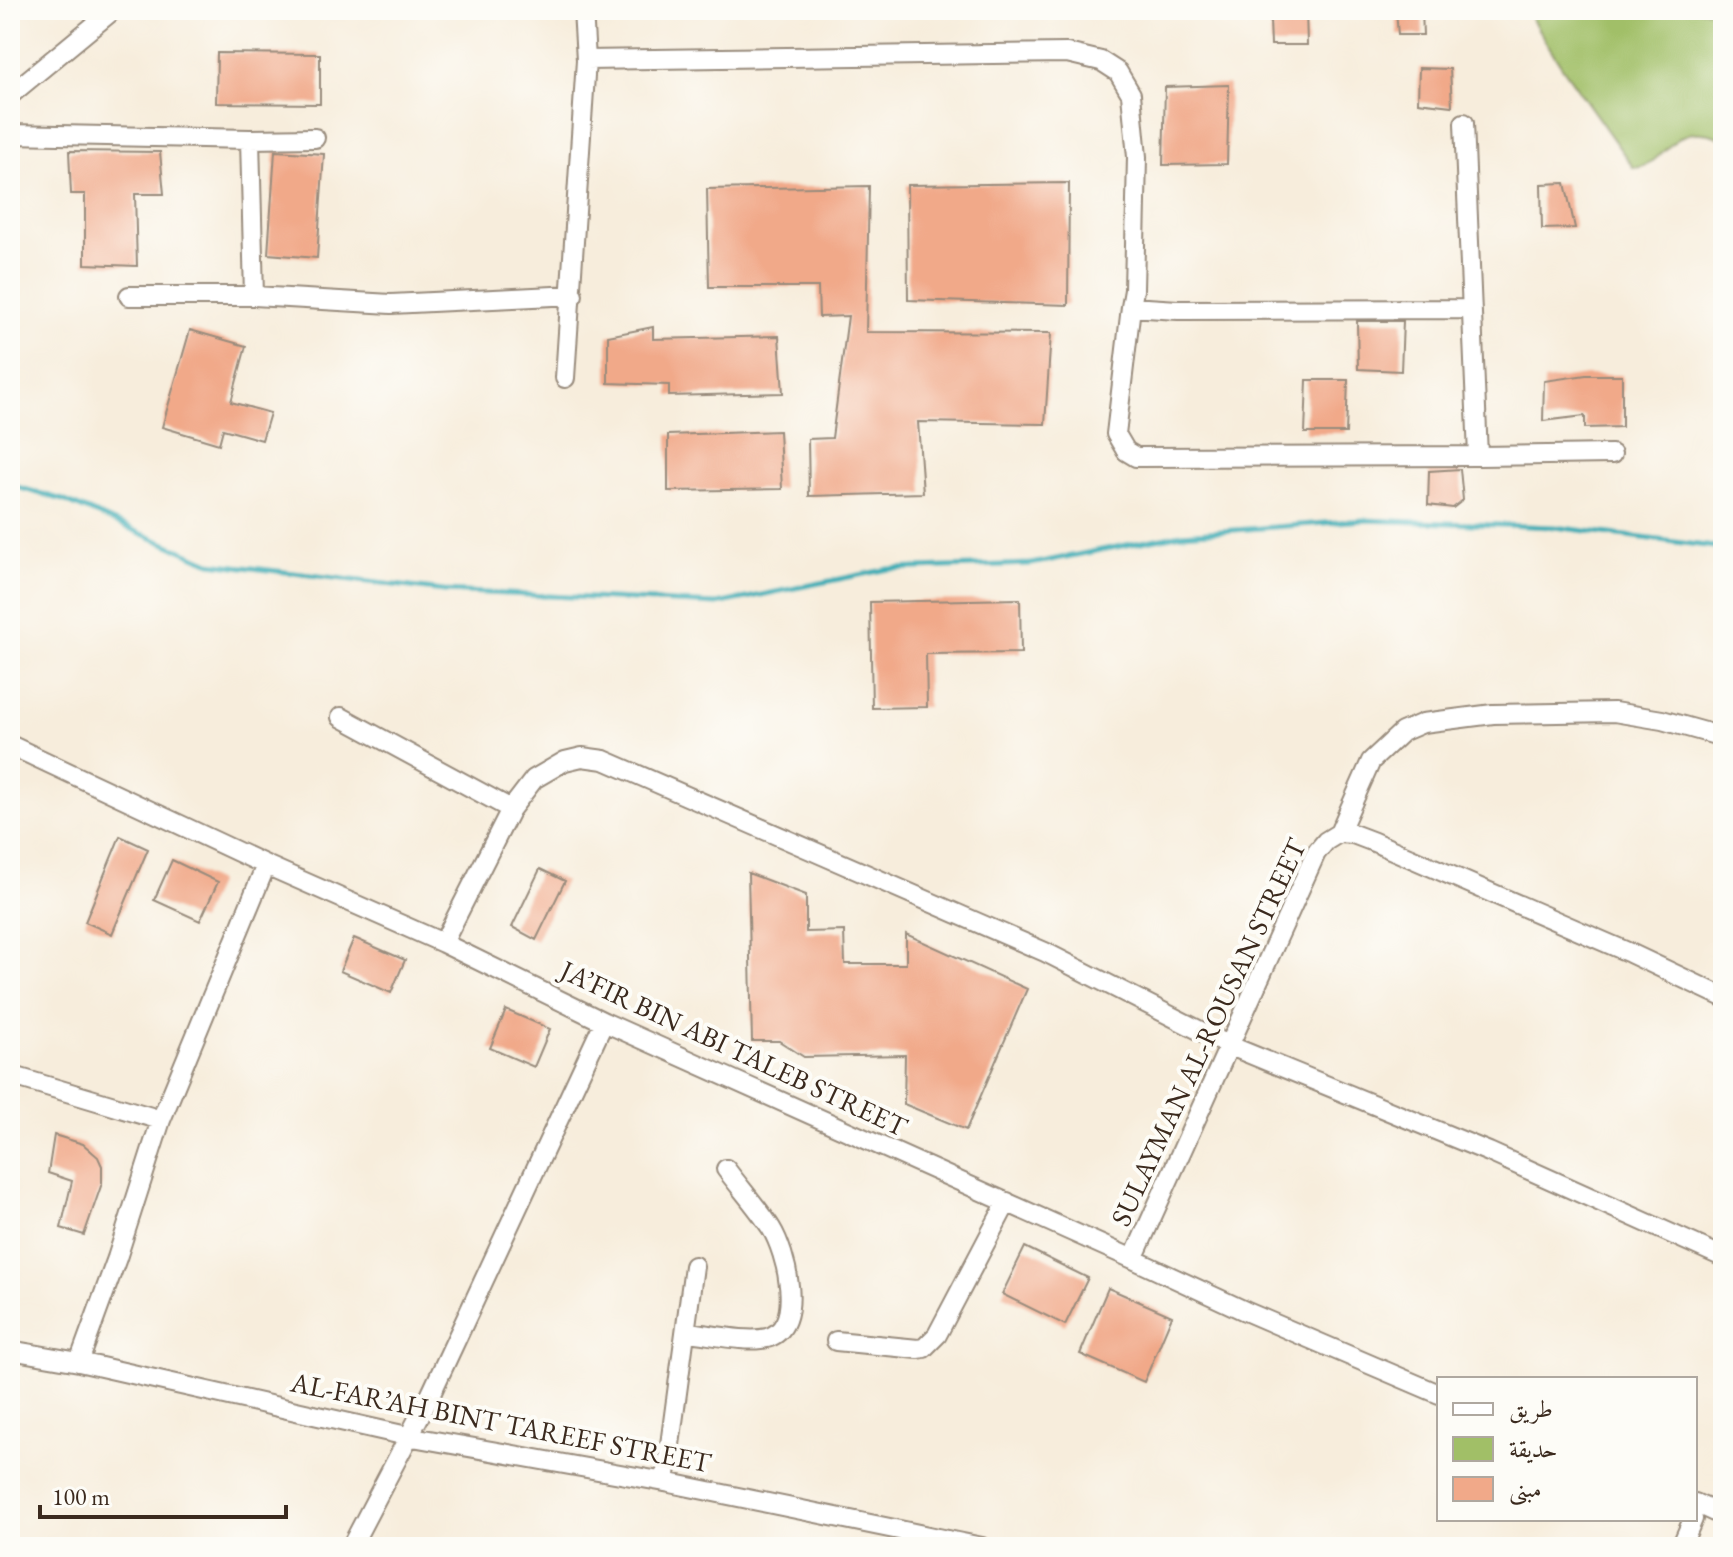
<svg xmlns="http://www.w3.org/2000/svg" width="1733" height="1557" font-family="'EB Garamond',Amiri,serif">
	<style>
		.green { fill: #a1bf67; stroke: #6e7442; stroke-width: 2 }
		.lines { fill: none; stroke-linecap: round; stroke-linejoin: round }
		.stream { stroke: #3cadb6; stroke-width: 5 }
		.building { fill: #f1a989 }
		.minor-casing { stroke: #998c7d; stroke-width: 22 }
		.minor { stroke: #fff; stroke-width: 18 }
		.labels { text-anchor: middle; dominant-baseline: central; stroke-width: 8; stroke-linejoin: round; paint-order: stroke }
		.street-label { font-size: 28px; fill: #3b2a1e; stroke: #fdfcf7 }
	</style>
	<rect width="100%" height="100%" fill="#fdfcf7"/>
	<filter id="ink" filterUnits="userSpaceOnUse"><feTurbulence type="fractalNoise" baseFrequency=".0125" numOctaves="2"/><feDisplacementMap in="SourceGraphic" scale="16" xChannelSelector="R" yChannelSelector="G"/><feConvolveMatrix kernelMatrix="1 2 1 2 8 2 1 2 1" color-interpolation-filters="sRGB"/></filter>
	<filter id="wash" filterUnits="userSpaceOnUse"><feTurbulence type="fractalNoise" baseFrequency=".006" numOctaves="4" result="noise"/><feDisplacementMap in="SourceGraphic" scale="32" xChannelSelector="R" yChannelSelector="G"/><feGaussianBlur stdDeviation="1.8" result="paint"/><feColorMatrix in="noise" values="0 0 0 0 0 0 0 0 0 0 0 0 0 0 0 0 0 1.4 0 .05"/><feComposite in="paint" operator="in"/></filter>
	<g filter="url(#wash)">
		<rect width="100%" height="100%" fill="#f7eddc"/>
		<!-- green -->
		<path class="green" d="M1526,10H1723V139C1669,114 1663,173 1633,167L1562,67Z"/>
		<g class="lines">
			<!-- stream -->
			<path class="stream" d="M10,485L63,500L210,563L444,591L717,604L889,569L1031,564L1182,534L1364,520L1554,527L1723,548"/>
		</g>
		<g id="blocks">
			<!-- building -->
			<path class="building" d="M1295,10H1306L1307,45H1271L1270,20Z
				M1396,10H1422L1423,35H1398Z
				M217,53L320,54V104L216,103Z
				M1419,68L1450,69L1452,106L1418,102Z
				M1229,85L1227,164L1163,165L1165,87Z
				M69,151L160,152L164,194H135L137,266L85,264V194H71Z
				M275,151L324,154L317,258L268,254Z
				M1069,183L1068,305L908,300L907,185Z
				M1565,183L1575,228L1542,229L1541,184Z
				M869,186L866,332L1051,333L1045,424L918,422L923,493L809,496L808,439L832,438L848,316L819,317L818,287H709L707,189Z
				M1357,321H1403L1401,371L1358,369Z
				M653,327V339L779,336L783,393L669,396V385L608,383V336Z
				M190,330L246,346L231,402L270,413L262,440L223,429L219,444L162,427Z
				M1586,375H1622V427L1585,428V416L1543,421L1544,381Z
				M1307,380H1348L1346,433H1305Z
				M779,431L782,489L668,491V435Z
				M1460,469L1463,500L1453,508L1428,505L1429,471Z
				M1020,599L1021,653L926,654L927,707L872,708L870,602Z
				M120,836L148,849L112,934L85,922Z
				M172,860L218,882L200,921L154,900Z
				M540,869L565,881L536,940L512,927Z
				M748,873L806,895V932L844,931L845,964H906V934L1027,989L966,1130L904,1104L905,1055L804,1057L779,1041H752Z
				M354,938L405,960L391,993L340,971Z
				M506,1010L550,1029L534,1067L490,1048Z
				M54,1135L83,1144L98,1157L102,1166V1183L84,1235L61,1228L72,1181L48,1173Z
				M1025,1247L1088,1278L1065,1325L1002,1294Z
				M1108,1288L1172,1316L1144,1382L1080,1354Z"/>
		</g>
	</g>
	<g filter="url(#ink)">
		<use href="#blocks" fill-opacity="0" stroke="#998c7d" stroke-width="2"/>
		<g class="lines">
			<!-- minor casing -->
			<g class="minor-casing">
				<path id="minor" d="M586,60L1067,53L1101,61L1118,72L1131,94L1137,157L1134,290L1131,307L1178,310L1471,309
					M10,95L113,10
					M1464,123L1478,456L1612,454
					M10,134L250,139L315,138
					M250,139L254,296
					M129,296H254L391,304L573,295
					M1131,307L1116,434L1126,451L1136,457L1478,456
					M565,378L586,60L583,10
					M341,717L511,809
					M10,745L266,865L443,943L604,1022L1133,1259L1245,1311L1439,1394
					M1339,833L1371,761L1402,732L1423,723L1493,714L1614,712L1662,720L1723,737
					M1339,833L1353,834L1374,842L1630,953L1723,997
					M443,943L511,809L534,779L565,761L582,757L604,760L1045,952L1228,1045L1489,1152L1723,1257
					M10,1075L161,1120
					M1133,1259L1316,853L1326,841L1339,833
					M687,1332C709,1334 747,1343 767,1338C806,1327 786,1252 771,1228C758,1208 741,1189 726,1169
					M836,1341L918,1349L924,1348L937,1335L1007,1202
					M10,1350L79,1362L407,1436L665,1482L982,1547
					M79,1362L117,1258L161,1120L266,865
					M665,1482L694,1266
					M1695,1503L1723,1516
					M351,1547L430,1396L604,1022
					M1681,1547L1693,1519"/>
			</g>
			<!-- minor -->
			<use href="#minor" class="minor"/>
		</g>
	</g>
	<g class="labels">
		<!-- street labels -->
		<g class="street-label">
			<text transform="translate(1208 1032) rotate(-65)">SULAYMAN AL-ROUSAN STREET</text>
			<text transform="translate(734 1048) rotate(25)">JA’FIR BIN ABI TALEB STREET</text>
			<text transform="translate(501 1422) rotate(11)">AL-FAR’AH BINT TAREEF STREET</text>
		</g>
	</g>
	<!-- margin -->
	<rect width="1733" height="1557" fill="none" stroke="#fdfcf7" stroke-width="40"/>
	<!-- legend -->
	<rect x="1437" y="1377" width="260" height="144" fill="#fdfcf7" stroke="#afa8a0" stroke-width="2"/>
	<rect x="1453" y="1403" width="40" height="12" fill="#ffffff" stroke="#afa8a0" stroke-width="2"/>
	<text x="1509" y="1417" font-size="24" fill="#3b2a1e">طريق</text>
	<rect x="1453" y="1437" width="40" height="24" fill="#a1bf67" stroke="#afa8a0" stroke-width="2"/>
	<text x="1509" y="1457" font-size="24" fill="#3b2a1e">حديقة</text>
	<rect x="1453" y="1477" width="40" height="24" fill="#f1a989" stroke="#afa8a0" stroke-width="2"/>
	<text x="1509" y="1497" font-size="24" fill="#3b2a1e">مبنى</text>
	<!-- scale -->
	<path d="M40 1505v12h246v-12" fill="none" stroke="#3b2a1e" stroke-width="4"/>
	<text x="52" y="1505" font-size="24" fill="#3b2a1e" stroke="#fdfcf7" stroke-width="6" paint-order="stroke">100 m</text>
</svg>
